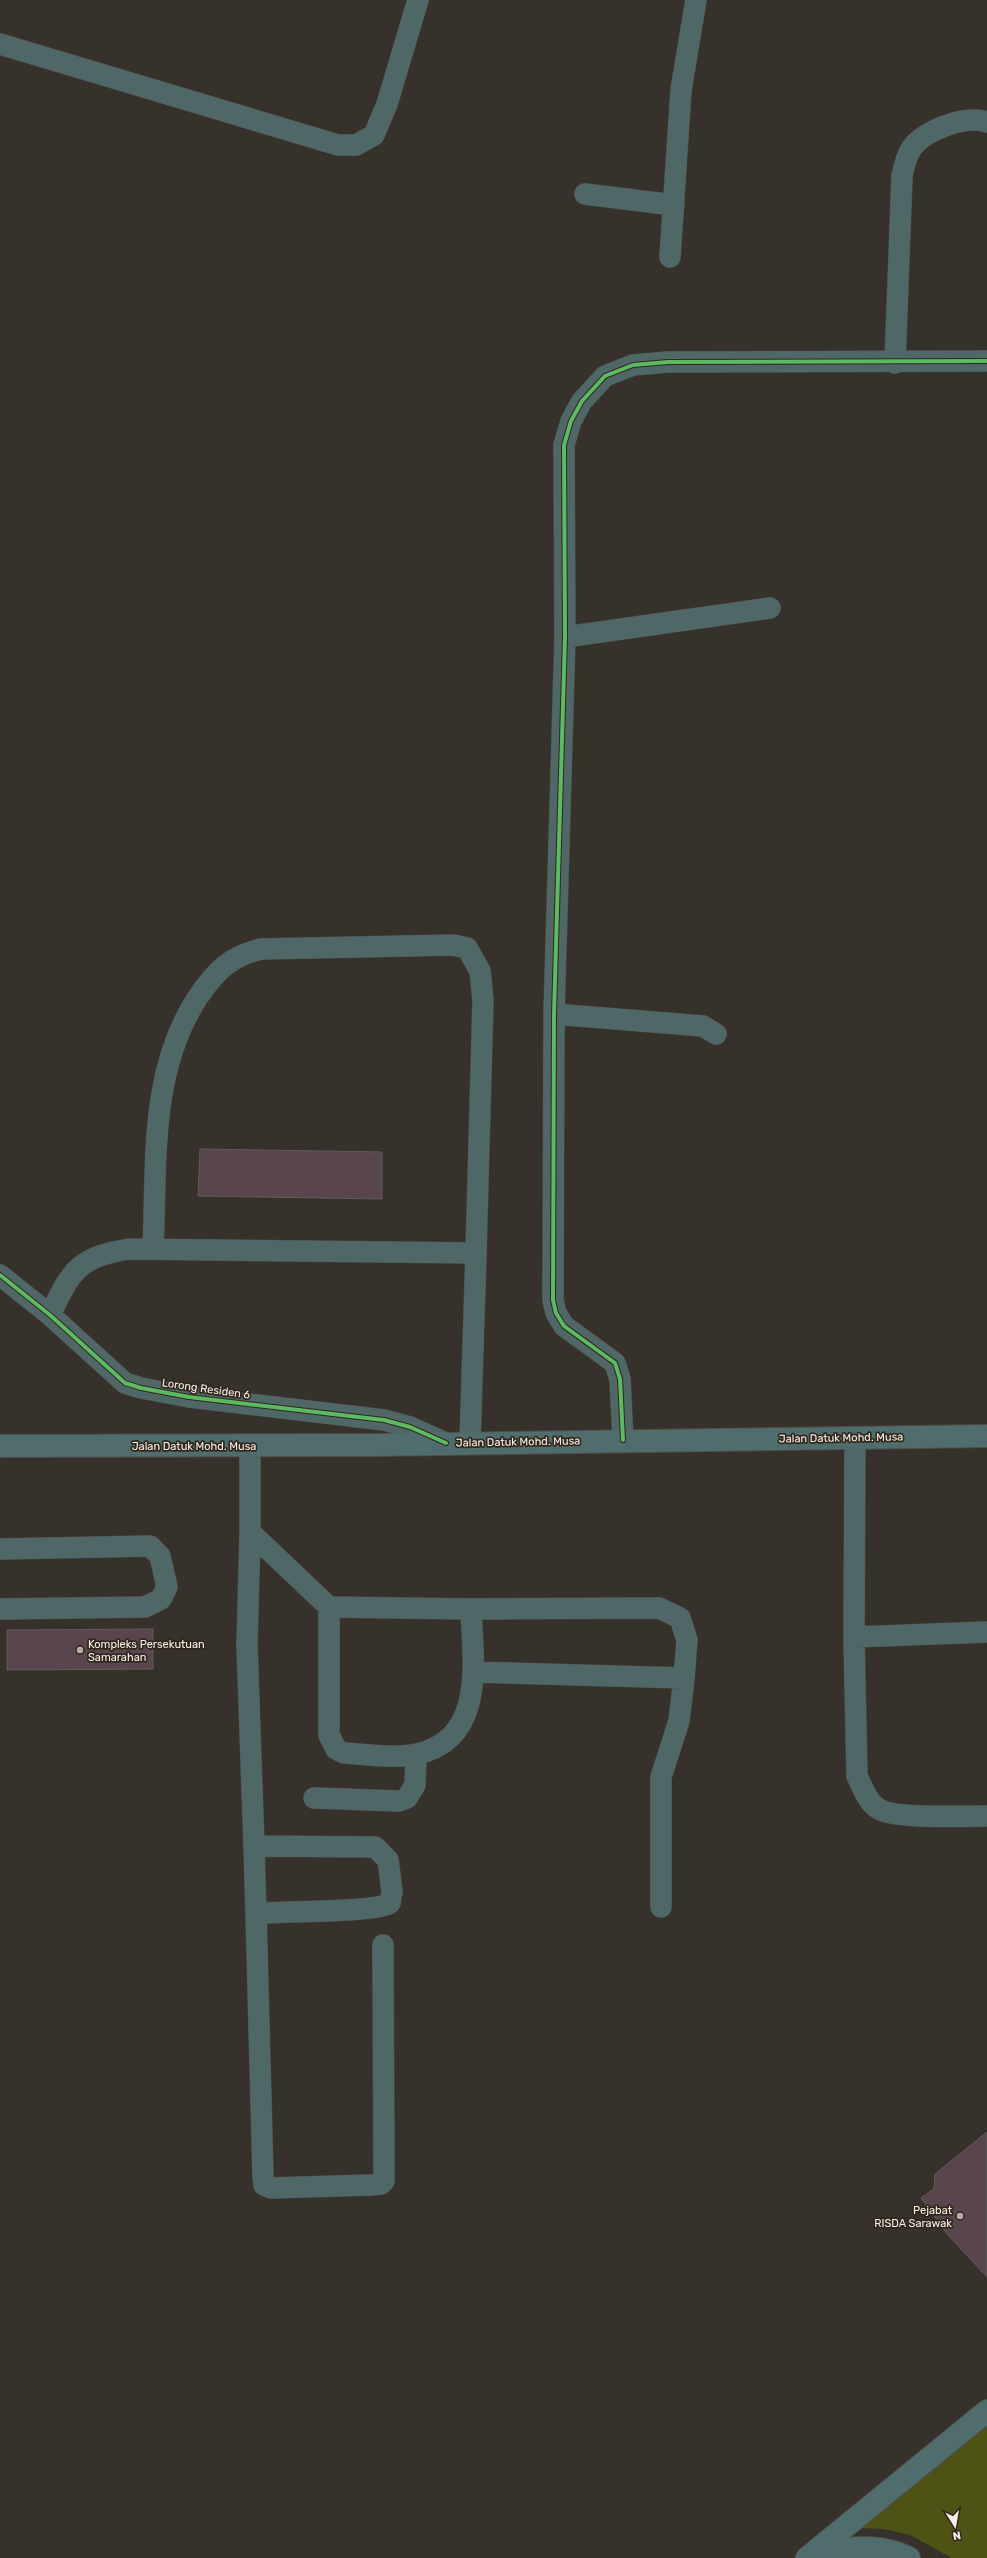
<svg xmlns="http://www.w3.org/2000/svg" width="987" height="2558" font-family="Rubik,sans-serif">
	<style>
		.green { fill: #4e5215 }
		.building { fill: #59464d; stroke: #615c5a }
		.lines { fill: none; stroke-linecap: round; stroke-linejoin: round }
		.minor-casing { stroke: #514c47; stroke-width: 22 }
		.major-casing { stroke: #514c47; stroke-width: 24 }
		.minor { stroke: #4f6867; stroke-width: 21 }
		.major { stroke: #506d6d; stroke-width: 22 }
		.cycleway-casing { stroke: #31271c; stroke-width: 6 }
		.cycleway { stroke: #5cba63; stroke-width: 4 }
		.poi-dot { fill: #b5afa8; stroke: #31271c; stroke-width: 1.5 }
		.labels { text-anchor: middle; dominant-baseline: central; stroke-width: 3.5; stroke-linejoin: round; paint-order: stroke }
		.street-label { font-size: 11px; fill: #faf3ec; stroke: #31271c }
		.poi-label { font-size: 11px; fill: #faf3ec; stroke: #31271c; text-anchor: start }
	</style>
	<rect width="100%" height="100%" fill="#36312b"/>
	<!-- green -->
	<path class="green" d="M987,2426V2558H952L910,2535L884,2529L859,2528Z"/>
	<!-- building -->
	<path class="building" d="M200,1149L382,1152V1199L198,1196Z
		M153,1629V1669L7,1670V1630Z
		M987,2132V2277L948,2235L921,2198L934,2189L935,2174Z"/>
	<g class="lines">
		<!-- minor casing -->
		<g class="minor-casing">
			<path id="minor" d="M0,44L338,145H356L374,135L387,104L418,0
				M585,194L674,205
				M670,257L681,90L696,0
				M895,363L902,176C904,166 906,157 911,149C924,130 965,115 987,122
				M565,637L770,608
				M554,1014L703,1026L716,1034
				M153,1248C157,1162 149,1071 198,997C215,972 230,956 261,949L453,945L467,948L480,971L483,1000L476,1253
				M0,1275L50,1315L125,1383L141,1388L189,1397L384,1420L410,1427L446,1443
				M50,1315C71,1271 78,1257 129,1249L476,1253L470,1442
				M855,1438L854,1637L857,1776C863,1788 867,1802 879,1809C893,1819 967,1816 987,1816
				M623,1440L620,1379L615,1363L564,1326L556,1313L553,1300L554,1014L565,637L564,445L571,421L582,401L605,376L633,365L668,362L987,361
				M250,1446V1532L329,1607L471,1609C473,1661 486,1739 417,1754C395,1759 367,1754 344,1753L336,1749L329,1735V1607
				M250,1532L247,1645L254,1846L375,1847L388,1860L392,1891L390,1903C383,1912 274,1912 256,1913L254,1846
				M0,1549L150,1546L160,1556L167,1587L161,1599L145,1607L0,1609
				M471,1609L659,1608L680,1618L687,1640L684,1678L473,1672
				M854,1637L987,1632
				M314,1798L399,1801L407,1798L415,1785L416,1755
				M661,1907V1777L679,1721L684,1678
				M256,1913L263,2176L264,2185L271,2188L370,2185L381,2184L384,2181L383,1945"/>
		</g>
		<!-- major casing -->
		<g class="major-casing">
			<path id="major" d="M0,1446L376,1445L987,1436
				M814,2556C845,2547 880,2543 909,2558
				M807,2558L987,2411"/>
		</g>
		<!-- minor -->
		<use href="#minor" class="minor"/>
		<!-- major -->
		<use href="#major" class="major"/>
		<!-- cycleway casing -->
		<g class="cycleway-casing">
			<path id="cycleway" d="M0,1275L50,1315L125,1383L141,1388L189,1397L384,1420L410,1427L446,1443
				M623,1440L620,1379L615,1363L564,1326L556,1313L553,1300L554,1014L565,637L564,445L571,421L582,401L605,376L633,365L668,362L987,361"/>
		</g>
		<!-- cycleway -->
		<use href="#cycleway" class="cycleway"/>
	</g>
	<!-- markers -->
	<g class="poi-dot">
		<circle cx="80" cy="1650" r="4"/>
		<circle cx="960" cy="2216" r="4"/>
	</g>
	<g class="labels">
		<!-- street labels -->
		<g class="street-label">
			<text transform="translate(206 1389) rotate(8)">Lorong Residen 6</text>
			<text transform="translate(841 1438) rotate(-1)">Jalan Datuk Mohd. Musa</text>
			<text transform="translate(518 1442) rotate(-1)">Jalan Datuk Mohd. Musa</text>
			<text x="194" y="1446">Jalan Datuk Mohd. Musa</text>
		</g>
		<!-- poi labels -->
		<g class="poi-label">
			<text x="88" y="1644">Kompleks Persekutuan<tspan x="88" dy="13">Samarahan</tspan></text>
			<text x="952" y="2210" text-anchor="end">Pejabat<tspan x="952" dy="13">RISDA Sarawak</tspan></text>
		</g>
	</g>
	<!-- north arrow -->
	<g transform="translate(955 2526) rotate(169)" stroke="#31271c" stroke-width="3" paint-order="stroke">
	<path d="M0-3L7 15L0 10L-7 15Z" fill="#faf3ec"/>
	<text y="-6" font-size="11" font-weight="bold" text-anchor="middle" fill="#faf3ec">N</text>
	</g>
</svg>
